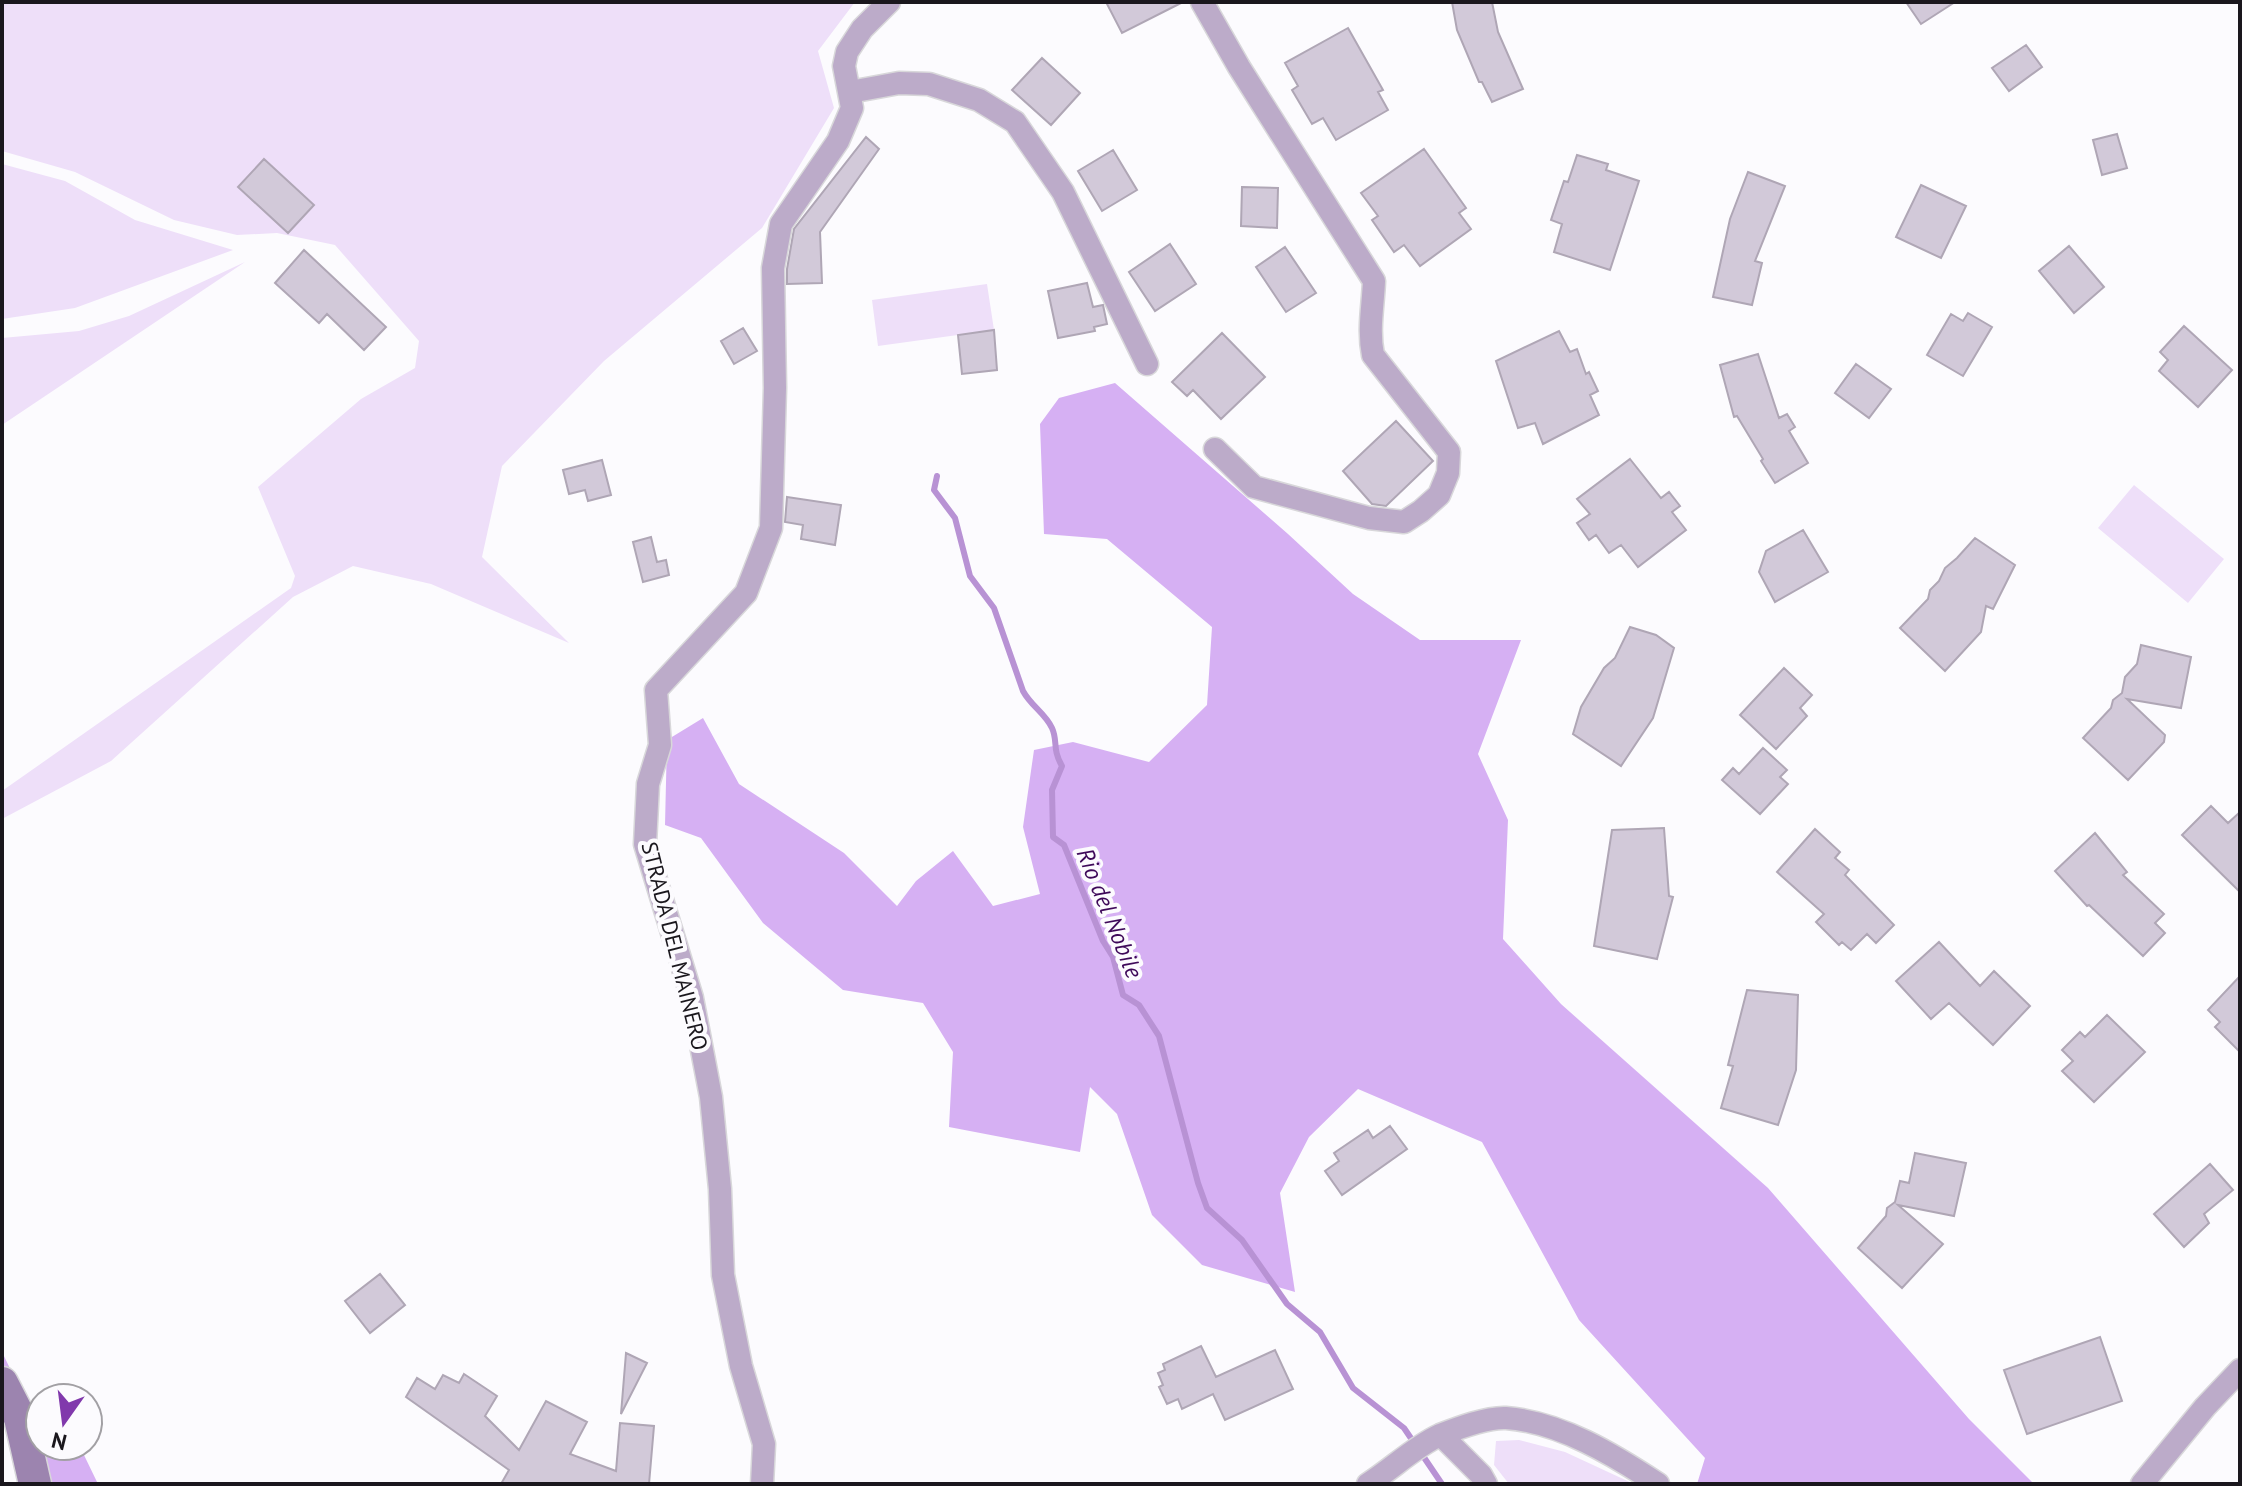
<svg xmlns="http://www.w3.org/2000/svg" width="2242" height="1486" font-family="'PT Sans',sans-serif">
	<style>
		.green { fill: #eedff9 }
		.forest { fill: #d6b0f3 }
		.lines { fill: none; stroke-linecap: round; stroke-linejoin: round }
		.stream { stroke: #b892d4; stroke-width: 6 }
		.building { fill: #d2c9d9; stroke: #afa6b5; stroke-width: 2 }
		.street-casing { stroke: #d8d7da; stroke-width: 25 }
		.secondary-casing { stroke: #d8d7da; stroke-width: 35 }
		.street { stroke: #bcabc9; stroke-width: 22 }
		.secondary { stroke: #9c84af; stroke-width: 32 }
		.labels { text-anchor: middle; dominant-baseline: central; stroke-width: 8; stroke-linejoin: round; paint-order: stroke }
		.street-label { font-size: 22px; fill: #1a171d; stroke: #fcfbfe }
		.water-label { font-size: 24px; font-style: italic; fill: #3e0959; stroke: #fcfbfe }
	</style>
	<rect width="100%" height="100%" fill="#fcfbfe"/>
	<!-- green -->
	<path class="green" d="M2,2H855L818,51L834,108L762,228L604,361L502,466L482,557L569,643L431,584L353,566L293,597L111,761L2,819V791L291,588L295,576L258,487L361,399L415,368L419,341L335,245L277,233L237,235L174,220L75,172L2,151Z
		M2,164L65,181L135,220L233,250L75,308L2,319Z
		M245,262L2,425V338L79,331L129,316Z
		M987,284L994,330L878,346L872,300Z
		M2134,485L2224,559L2188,603L2098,528Z
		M1519,1440L1565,1452L1634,1484H1509L1494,1465L1496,1441Z"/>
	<!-- forest -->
	<path class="forest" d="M1115,383L1288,534L1353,594L1420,640H1521L1478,754L1508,820L1503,939L1561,1004L1768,1188L1969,1419L2034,1484H1697L1705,1458L1579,1320L1482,1142L1358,1089L1309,1137L1280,1193L1295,1292L1202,1265L1152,1215L1117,1114L1090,1087L1080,1152L949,1127L953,1052L923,1003L843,990L763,923L701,838L665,825L667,740L703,718L739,784L844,853L897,906L916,881L953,851L993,906L1040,894L1023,827L1034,750L1073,742L1149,762L1207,705L1212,627L1107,539L1044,534L1040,424L1059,398Z
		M2,1352L40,1430V1446L83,1453L98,1484H42L25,1416L2,1367Z"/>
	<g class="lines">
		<!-- stream -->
		<path class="stream" d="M937,476L934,490L955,518L970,576L994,608L1023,691C1031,706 1045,713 1052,728C1058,741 1052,749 1062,766L1052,790L1053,837L1064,845L1103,941L1113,957L1123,995L1139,1005L1159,1036L1198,1183L1207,1208L1242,1240L1287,1304L1320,1332L1353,1388L1404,1428L1442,1484"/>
	</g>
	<!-- building -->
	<path class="building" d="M1106,2H1183L1122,33Z
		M1452,2H1492L1498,32L1523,89L1492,102L1482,82H1479L1457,30Z
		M1906,2H1955L1921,24Z
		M1348,28L1383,90L1378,92L1388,110L1336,140L1323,118L1312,124L1292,90L1298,86L1285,63Z
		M2026,45L2042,67L2009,91L1992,68Z
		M1042,58L1080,93L1051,125L1012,90Z
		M2117,134L2127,168L2102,175L2093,140Z
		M866,137L879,149L820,232L822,283L787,284V269L794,229Z
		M1424,149L1466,208L1459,213L1471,229L1420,266L1404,245L1394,252L1372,220L1378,216L1361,193Z
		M1113,150L1137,190L1102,211L1078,171Z
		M1577,155L1608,164L1606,170L1639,181L1610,270L1554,252L1562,224L1551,220L1564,181L1568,182Z
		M264,159L314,205L288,233L238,187Z
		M1748,172L1785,186L1755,261L1762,263L1752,305L1713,297L1730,219Z
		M1921,185L1966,206L1941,258L1896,237Z
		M1242,187L1278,188L1277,228L1241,226Z
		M1170,244L1196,284L1155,311L1129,272Z
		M2069,246L2104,287L2074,313L2039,271Z
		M1285,247L1316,293L1286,312L1256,267Z
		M304,250L386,327L364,350L327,314L319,323L275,283Z
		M1087,283L1093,307L1103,305L1107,324L1094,327L1095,331L1058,338L1048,291Z
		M1968,313L1992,327L1963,376L1927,355L1951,314L1963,321Z
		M2184,326L2232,370L2198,407L2159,371L2168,360L2160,352Z
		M743,328L757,351L734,364L721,341Z
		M994,330L997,370L962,374L958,335Z
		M1559,331L1570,352L1577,349L1586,374L1589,372L1598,391L1590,395L1599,415L1543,444L1535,423L1518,428L1496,361Z
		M1222,333L1265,377L1221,419L1193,390L1187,396L1172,382Z
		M1758,354L1779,418L1787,414L1795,427L1789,431L1808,463L1775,483L1761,461L1763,459L1737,416L1734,417L1720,365Z
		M1856,364L1891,389L1869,418L1835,393Z
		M1396,421L1433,461L1386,506L1372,504L1343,471Z
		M1630,459L1661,498L1669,492L1680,506L1672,512L1686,530L1638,567L1621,545L1609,553L1596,535L1589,540L1577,523L1590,514L1577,499Z
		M602,460L611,495L588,501L585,490L569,494L563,470Z
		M787,497L841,505L835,545L801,539L803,525L785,522Z
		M1803,530L1828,572L1775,602L1759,572L1766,551Z
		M651,537L657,562L666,560L669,575L643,582L633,542Z
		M1975,538L2015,565L1993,609L1986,606L1981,632L1945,671L1900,628L1928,599L1930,590L1939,581L1945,568L1957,558Z
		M1630,627L1656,635L1674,648L1653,718L1621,766L1573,734L1581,707L1604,668L1615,658Z
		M2141,645L2191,657L2181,708L2127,699L2165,735L2164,742L2128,780L2083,738L2111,708L2113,700L2122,693L2125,677L2137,664Z
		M1784,668L1812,695L1800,708L1807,716L1776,749L1740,715Z
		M1763,748L1787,770L1780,777L1788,784L1760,814L1722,780L1733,768L1739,774Z
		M2211,806L2228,823L2240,812V892L2182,835Z
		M1664,828L1669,896L1673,897L1657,959L1594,946L1612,830Z
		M1815,829L1840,852L1835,858L1849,870L1845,875L1894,925L1876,943L1867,934L1851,950L1842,942L1839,945L1816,922L1824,914L1777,872Z
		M2095,833L2127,872L2123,875L2164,914L2155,923L2165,933L2143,956L2089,905L2087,906L2055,871Z
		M1939,942L1980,986L1994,971L2030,1006L1993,1045L1949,1003L1931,1019L1896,981Z
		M2240,976V1052L2215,1027L2220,1022L2208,1010Z
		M1747,990L1798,995L1796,1070L1778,1125L1721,1108L1733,1066L1728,1065Z
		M2107,1015L2145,1052L2094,1102L2062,1071L2073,1061L2062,1050L2080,1032L2085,1037Z
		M1390,1126L1407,1149L1342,1195L1325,1171L1339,1161L1334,1153L1368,1130L1373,1138Z
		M1915,1153L1966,1163L1954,1216L1898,1205L1943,1244L1902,1288L1858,1248L1886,1216L1887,1208L1895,1202L1900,1181L1909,1183Z
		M2210,1164L2233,1190L2204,1214L2209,1223L2184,1247L2154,1214Z
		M380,1274L405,1305L370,1333L345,1301Z
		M2100,1337L2122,1401L2027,1434L2004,1370Z
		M1201,1346L1216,1377L1275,1350L1293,1389L1225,1420L1213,1394L1182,1409L1178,1399L1167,1404L1159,1387L1163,1385L1158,1373L1165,1370L1163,1364Z
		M626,1353L647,1363L621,1414Z
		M464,1374L497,1396L485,1416L519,1450L546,1401L587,1422L570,1454L616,1471L620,1423L654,1426L649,1484H501L509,1470L406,1397L417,1378L435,1389L443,1375L459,1383Z"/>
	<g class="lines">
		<!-- street casing -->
		<g class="street-casing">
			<path id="street" d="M1202,2L1239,67L1374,281C1373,306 1368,330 1373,355L1449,452L1448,473L1439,495L1421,511L1404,522L1369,518L1254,487L1215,449
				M850,92L899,83L929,84L979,100L1015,122L1063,192L1147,364
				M1441,1435L1481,1475L1486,1484
				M762,1484L764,1444L741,1366L723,1275L720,1189L711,1097L692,998L645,844L648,784L660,745L656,690L746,593L771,528L775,388L773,268L781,224L838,141L852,108L844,66L847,52L862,29L889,2
				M1368,1484C1392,1469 1414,1447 1440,1435C1458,1428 1487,1417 1506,1418C1560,1422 1614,1455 1658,1484
				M2142,1484L2205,1407L2240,1370"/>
		</g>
		<!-- secondary casing -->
		<g class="secondary-casing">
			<path id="secondary" d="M2,1383L20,1418L35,1484"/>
		</g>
		<!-- street -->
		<use href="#street" class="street"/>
		<!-- secondary -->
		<use href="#secondary" class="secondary"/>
	</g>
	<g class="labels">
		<!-- street labels -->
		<g class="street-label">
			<text transform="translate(675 946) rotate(76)">STRADA DEL MAINERO</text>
		</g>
		<!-- water labels -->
		<g class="water-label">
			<text transform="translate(1110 913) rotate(68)">Rio del Nobile</text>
		</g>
	</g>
	<!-- border -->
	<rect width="2242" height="1486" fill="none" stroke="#1a171d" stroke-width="8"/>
	<!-- north arrow -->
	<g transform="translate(64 1422) rotate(194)"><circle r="38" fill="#fcfbfe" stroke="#a2a0a4" stroke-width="2"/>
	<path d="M0-6L14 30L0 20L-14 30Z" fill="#8139ac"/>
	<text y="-12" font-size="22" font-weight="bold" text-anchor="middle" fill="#1a171d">N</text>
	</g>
</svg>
